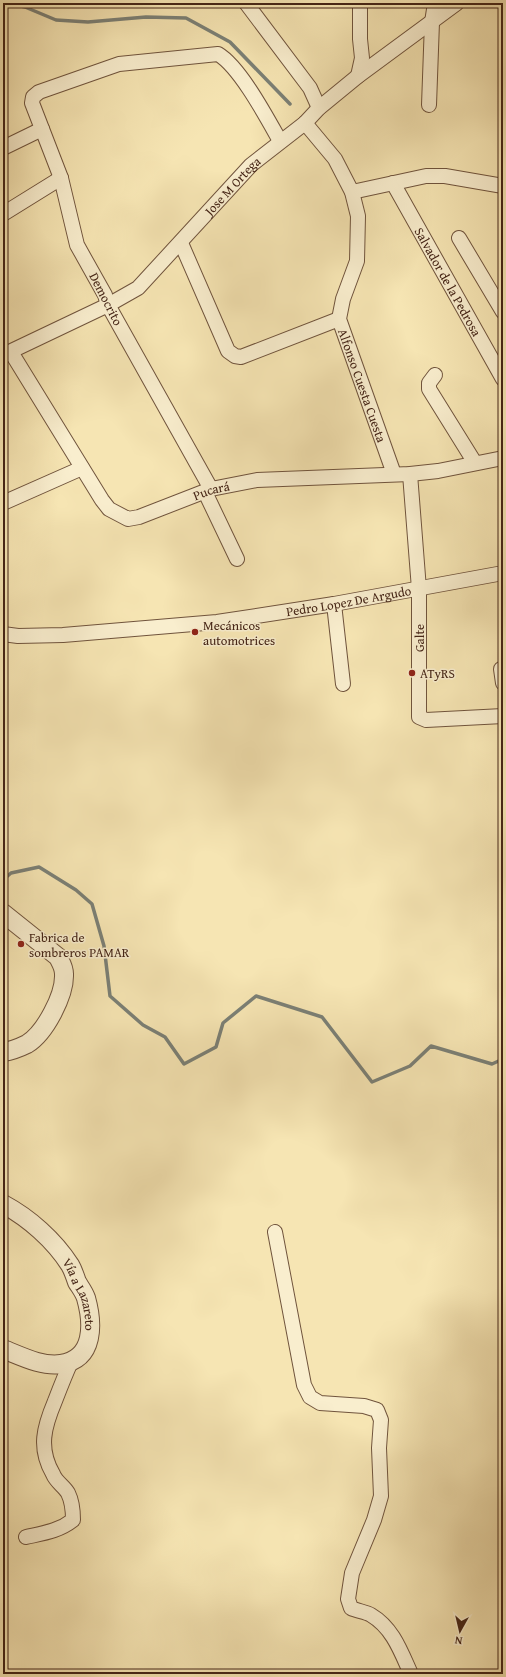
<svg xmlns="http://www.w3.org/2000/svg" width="506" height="1677" font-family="'Gentium Book Plus',serif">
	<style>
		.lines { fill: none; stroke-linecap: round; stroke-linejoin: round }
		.stream { stroke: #7b8076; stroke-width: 3.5 }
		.minor-casing { stroke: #70543d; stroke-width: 16 }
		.tertiary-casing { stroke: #70543d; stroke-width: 20 }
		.minor { stroke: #f9eece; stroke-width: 14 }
		.tertiary { stroke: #f9eece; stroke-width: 18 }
		.poi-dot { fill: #8f2418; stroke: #f9eece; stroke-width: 1.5 }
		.labels { text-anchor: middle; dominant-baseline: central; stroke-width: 3; stroke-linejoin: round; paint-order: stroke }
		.street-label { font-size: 13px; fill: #442416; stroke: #f9eece }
		.poi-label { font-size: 13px; fill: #442416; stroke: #f9eece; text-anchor: start }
	</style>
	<rect width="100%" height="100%" fill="#f6e5b3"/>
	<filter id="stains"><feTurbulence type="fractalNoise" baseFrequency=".005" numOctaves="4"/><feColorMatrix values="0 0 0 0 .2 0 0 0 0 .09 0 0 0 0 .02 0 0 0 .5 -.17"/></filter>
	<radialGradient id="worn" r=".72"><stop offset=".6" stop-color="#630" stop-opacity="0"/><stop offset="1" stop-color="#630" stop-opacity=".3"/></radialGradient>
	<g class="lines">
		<!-- stream -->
		<path class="stream" d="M9,3L25,7L56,20L88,22L146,17L186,18L230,42L290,104
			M3,880L11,873L39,867L76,890L92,904L104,946L110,996L143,1025L165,1037L184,1064L216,1047L223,1023L256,996L322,1017L372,1082L410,1066L431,1046L492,1064L503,1059"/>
		<!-- minor casing -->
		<g class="minor-casing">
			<g id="minor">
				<path d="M246,3L310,88L319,108"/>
				<path d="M358,76L362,58L360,39V3"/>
				<path d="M429,105L432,22L435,3"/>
				<path id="s1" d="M305,123L335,159L352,192L358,216L357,261L343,299L339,319L394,474"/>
				<path d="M3,148L42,129"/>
				<path id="s2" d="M393,183L503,379"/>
				<path d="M352,192L426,176H445L503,186"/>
				<path d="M3,214L61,178"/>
				<path d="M459,238L503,312"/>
				<path d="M181,243L228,351L235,356L241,357L339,319"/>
				<path id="s3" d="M11,352L102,500L109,509L128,519L139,517L211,489L257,480L410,474L438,471L503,458"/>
				<path id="s4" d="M3,355L108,305L138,288L251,165L305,123L319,108L358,76L457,3"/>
				<path d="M435,375L429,383V389L475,463"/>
				<path d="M410,474L419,589V717L426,720L503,716"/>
				<path d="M211,489L108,305L105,295L77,245L61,178L32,103L33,97L39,92L119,64L218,54C240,67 267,118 280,141"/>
				<path d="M205,492L237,559"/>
				<path d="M3,503L82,468"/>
				<path d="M334,604L343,684"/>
				<path id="s5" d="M3,634L18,636L63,635L217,622L334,604L503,573"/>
				<path d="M503,669H501L503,683"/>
				<path d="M275,1232L304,1385L310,1397L320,1403L364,1406L377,1410L381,1420L379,1448L381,1496L374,1520L352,1573L348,1599L351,1608C357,1611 366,1612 371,1615C393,1628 401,1652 411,1674"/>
				<path d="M26,1537C44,1533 59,1531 73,1520C73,1511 72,1501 68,1493C64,1486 56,1482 53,1474C38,1448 44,1427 55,1401C60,1388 65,1375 71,1362"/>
			</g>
		</g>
		<!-- tertiary casing -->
		<g class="tertiary-casing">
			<g id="tertiary">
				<path d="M3,913L58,957C61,963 64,967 64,974C65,995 45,1033 27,1044C21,1047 10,1051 3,1052"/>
				<path id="s6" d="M3,1204C29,1218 54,1240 70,1265C73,1270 75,1276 77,1282C80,1287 84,1292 86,1298C93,1323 95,1359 61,1364C42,1367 21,1356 3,1349"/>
			</g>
		</g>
		<!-- minor -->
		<use href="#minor" class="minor"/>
		<!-- tertiary -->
		<use href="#tertiary" class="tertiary"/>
	</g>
	<!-- markers -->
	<g class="poi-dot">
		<circle cx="195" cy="632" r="4"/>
		<circle cx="412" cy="673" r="4"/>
		<circle cx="21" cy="944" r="4"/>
	</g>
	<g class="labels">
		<!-- street labels -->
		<g class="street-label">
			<text stroke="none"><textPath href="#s4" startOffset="290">Jose M Ortega</textPath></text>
			<text stroke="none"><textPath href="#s2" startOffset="113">Salvador de la Pedrosa</textPath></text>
			<text transform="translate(106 299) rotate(63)">Democrito</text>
			<text stroke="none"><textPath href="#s1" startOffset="285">Alfonso Cuesta Cuesta</textPath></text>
			<text stroke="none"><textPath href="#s3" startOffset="295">Pucará</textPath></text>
			<text stroke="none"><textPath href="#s5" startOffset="348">Pedro Lopez De Argudo</textPath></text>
			<text transform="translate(419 638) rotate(-90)">Galte</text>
			<text stroke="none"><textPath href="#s6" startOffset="123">Vía a Lazareto</textPath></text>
		</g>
		<!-- poi labels -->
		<g class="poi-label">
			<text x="203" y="625">Mecánicos<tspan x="203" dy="15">automotrices</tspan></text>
			<text x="420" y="673">ATyRS</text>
			<text x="29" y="937">Fabrica de<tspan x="29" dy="15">sombreros PAMAR</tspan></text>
		</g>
	</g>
	<!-- margin -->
	<rect width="506" height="1677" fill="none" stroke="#f6e5b3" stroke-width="16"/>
	<rect x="4" y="4" width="498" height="1669" fill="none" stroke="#442416" stroke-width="2"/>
	<rect x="8" y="8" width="490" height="1661" fill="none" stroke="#442416"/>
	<!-- north arrow -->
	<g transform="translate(460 1631) rotate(188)" stroke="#f9eece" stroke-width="3" paint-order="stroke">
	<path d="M0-3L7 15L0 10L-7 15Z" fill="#442416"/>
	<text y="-6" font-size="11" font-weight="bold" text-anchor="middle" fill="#442416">N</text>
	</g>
	<rect width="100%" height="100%" filter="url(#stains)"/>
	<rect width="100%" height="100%" fill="url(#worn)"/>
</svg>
